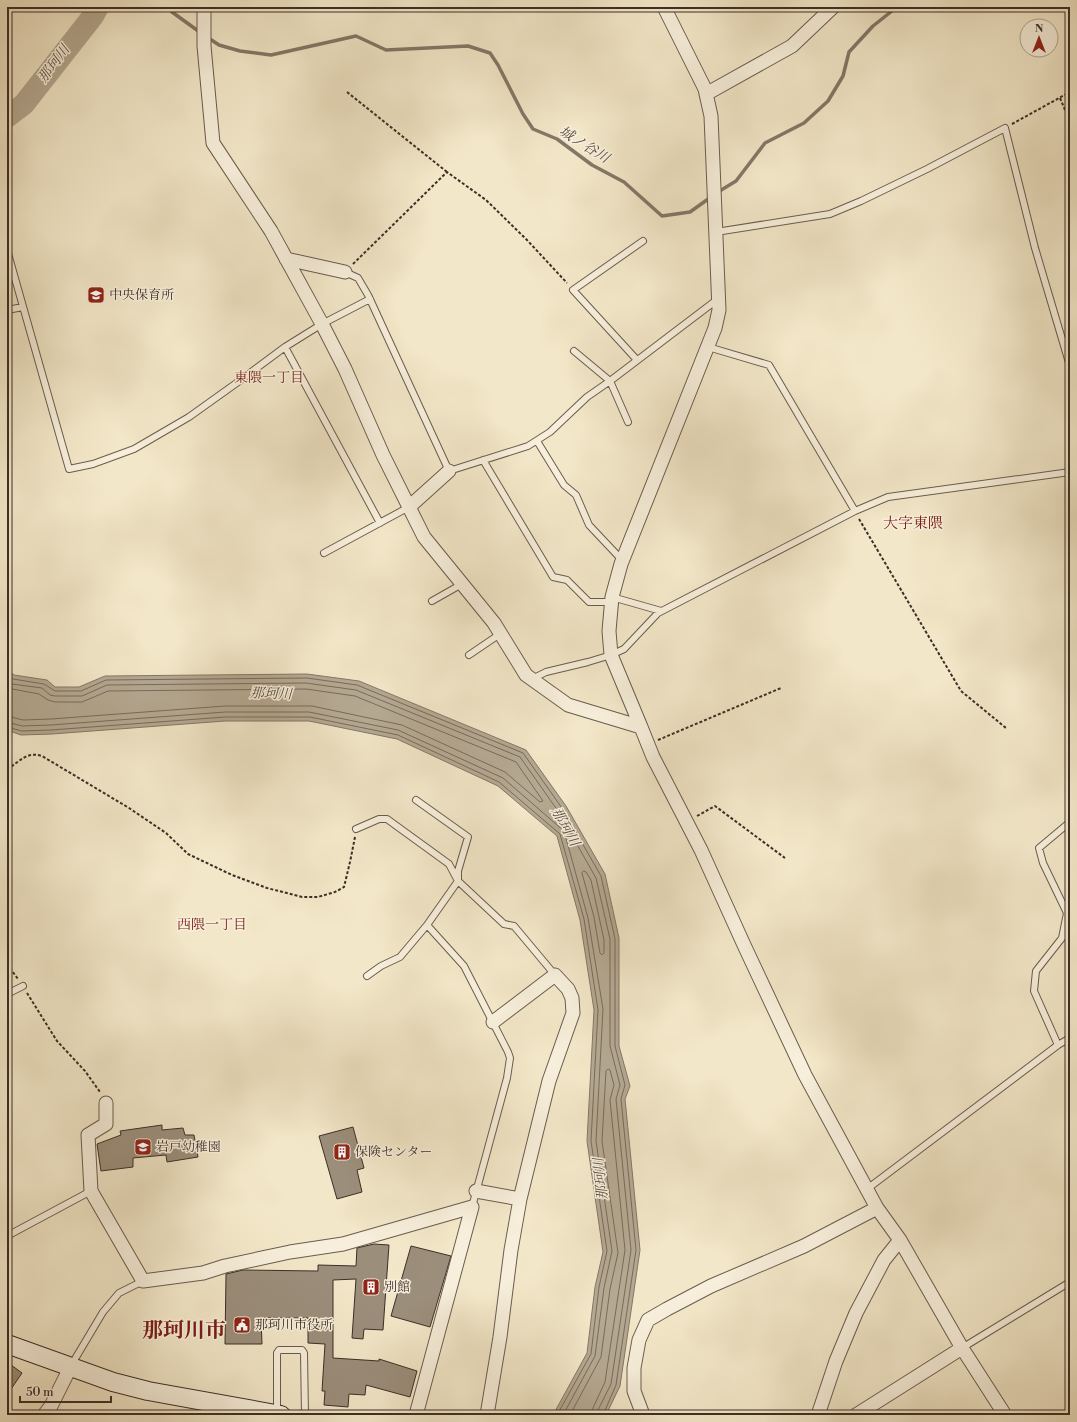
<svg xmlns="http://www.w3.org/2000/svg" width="1077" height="1422" font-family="'Libre Bodoni','Noto Serif JP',serif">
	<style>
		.water { fill: #b4a891; stroke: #847767 }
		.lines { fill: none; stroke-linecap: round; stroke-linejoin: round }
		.shore { stroke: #786b5c; stroke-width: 1 }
		.stream { stroke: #847767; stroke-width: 3.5 }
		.river { stroke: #b4a891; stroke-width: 22 }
		.building { fill: #9b8e7b; stroke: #3d2e27 }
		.lane-casing { stroke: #6a5c4f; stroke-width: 8 }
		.street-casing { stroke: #6a5c4f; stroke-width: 15 }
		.secondary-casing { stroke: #3d2e27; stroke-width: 20 }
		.path { stroke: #3d2e27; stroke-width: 2; stroke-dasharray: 3 2; stroke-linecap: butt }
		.lane { stroke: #f7efdb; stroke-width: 6 }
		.street { stroke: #f7efdb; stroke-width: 13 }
		.secondary { stroke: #f7efdb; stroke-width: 18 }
		.labels { text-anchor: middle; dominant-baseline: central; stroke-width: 3; stroke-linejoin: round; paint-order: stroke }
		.poi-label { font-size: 13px; fill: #3d2e27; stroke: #f7efdb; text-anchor: start }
		.water-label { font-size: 14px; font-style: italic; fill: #5b4c42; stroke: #f7efdb }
		.neighbourhood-label { font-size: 14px; fill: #7a1f14; stroke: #f7efdb }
		.quarter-label { font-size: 15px; fill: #7a1f14; stroke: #f7efdb }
		.town-label { font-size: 21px; font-weight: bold; fill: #7a1f14; stroke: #f7efdb }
	</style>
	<rect width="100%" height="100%" fill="#f2e7c8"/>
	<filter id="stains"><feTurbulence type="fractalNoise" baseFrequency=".005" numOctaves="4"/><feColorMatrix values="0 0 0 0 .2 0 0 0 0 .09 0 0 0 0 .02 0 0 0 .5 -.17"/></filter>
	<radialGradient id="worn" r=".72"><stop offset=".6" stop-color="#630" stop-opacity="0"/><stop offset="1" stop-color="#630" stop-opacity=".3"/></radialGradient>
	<!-- water -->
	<path class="water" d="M7,669L14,675L47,680L55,687H79L105,676L307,674L359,681L526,750L566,806L605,874L619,938V1046L630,1086L625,1099L640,1250L620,1386L606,1415H553L587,1353L595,1287L603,1252L587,1141L594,1010L580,920L557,836L498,786L397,739L309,721H225L52,734L21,735L7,730Z"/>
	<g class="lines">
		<!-- shore -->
		<path class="shore" d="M7,674L13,679L44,684L55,691H81L106,680L307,678L357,685L523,753L562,808L601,876L615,939V1046L625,1085L621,1099L636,1250L616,1385L603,1415
			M7,681L12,684L42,688L50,695L55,696H82L107,685L306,683L356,690L520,757L558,811L596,878L610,939V1046L620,1085L616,1099L631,1250L611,1384L598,1410V1415
			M7,688L39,694L48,700L55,702H82L108,691L306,689L355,696L516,762L543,801L540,802L505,772L402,725L312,706H225L51,719L23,720L7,716
			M7,722L22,726L51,725L225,712H309L398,730L503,778L564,831L588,918L603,1009L596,1141L612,1251L604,1288L595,1356L563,1415
			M7,727L22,731L51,730L225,717H310L398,735L499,782L560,834L584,919L598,1010L591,1141L607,1251L599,1287L591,1354L557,1415
			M584,871L586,872L591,880L604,940V953L602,955L600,953L594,917L582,873Z
			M570,1415L601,1357L610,1289L618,1253L602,1141L606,1071L608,1069L610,1070L614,1085L610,1100L625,1250L605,1382L593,1408L592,1415"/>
		<!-- stream -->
		<path class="stream" d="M170,7L172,12L201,33
			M207,37L219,45L240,51L271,55L356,36L386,50L468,46L490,53L498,65L523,114L533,129L557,139L592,165L624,182L662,216L690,212L711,197
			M718,192L736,181L765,143L804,123L828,101L843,76L849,52L873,26L897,7"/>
		<!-- river -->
		<path class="river" d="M7,117L24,104L93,16L98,7"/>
	</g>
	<!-- building -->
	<path class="building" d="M162,1125V1130L183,1128L185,1135H194L198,1157L167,1162L166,1155L133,1158V1167L101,1171L97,1144L121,1135L120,1131Z
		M353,1127L364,1168L357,1170L362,1192L337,1199L319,1136Z
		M374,1244L389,1245L383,1330L364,1329L363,1339L352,1338L356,1279L333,1280V1358L379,1361V1359L417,1371L410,1397L366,1385L365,1395L349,1394L348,1407L324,1405L325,1391H322L325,1344L308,1343V1318H261L262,1344H225L226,1274L243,1270L318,1271V1265L356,1266L357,1248Z
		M411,1246L451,1256L430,1327L391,1316Z
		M7,1362L22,1373L7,1395Z"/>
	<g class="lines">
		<!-- lane casing -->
		<g class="lane-casing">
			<path id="lane" d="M716,232L830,214L861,201L927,169L1005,128L1035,248L1070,366
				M7,250L69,469L93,464L134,449L189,417L238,382L285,347L322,324L370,299
				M345,272L358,278L368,295L449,471L528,446L550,432L587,397L610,381L718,299
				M7,310L23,307
				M285,347L380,523
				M708,347L769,365L855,511
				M574,351L610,381L628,422
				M637,360L573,290L643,241
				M537,441L564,485L576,495L589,525L622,560
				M483,460L553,577L567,580L589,602H612
				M324,553L409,507
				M612,597L661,611
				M432,601L462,584
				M469,655L500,634
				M532,679L546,672L588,662L611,655L624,649L658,613L855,511L888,497L1070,472
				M416,800L468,837L458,871V881L504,924L514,926L555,975
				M356,829L379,819H387L449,864L458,881L427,925L464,966L508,1052L510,1058L507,1078L472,1207
				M367,976L381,966L400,957L427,925
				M7,994L23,986
				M1058,1045L1034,991L1036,971L1062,938L1067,913L1043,863L1039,848L1070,822
				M867,1189L1058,1045L1070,1038
				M7,1236L91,1191
				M962,1348L1070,1282
				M72,1364L103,1312L119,1293L143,1281
				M277,1413V1353L279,1350H302L304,1353L305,1415"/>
		</g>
		<!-- street casing -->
		<g class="street-casing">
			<path id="street" d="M204,7V46L213,143L271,231L322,324L345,369L383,455L424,537L494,623L526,675L568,705L641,727L653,757L701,850L744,945L805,1075L877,1208L900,1240L962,1348L1005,1415
				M706,94L792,46L833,7
				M286,259L345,272
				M409,507L449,471
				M641,727L611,655L609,631L612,597L621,564L715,328L719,310L711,116L705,89L664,7
				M106,1103V1124L88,1135L91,1191L143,1281L203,1273L225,1266L290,1252L343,1244L472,1207
				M476,1191L520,1199
				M44,1415L51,1406L71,1366
				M416,1415L472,1207
				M487,1415L500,1337L511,1250L520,1199L549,1081L573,1013L572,998L568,989L555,975L493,1022
				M643,1415L634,1391V1368L639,1340L648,1320L667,1309L711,1286L804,1246L877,1208
				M818,1415L836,1361L856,1313L884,1260L900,1240
				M856,1415L962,1348"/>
		</g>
		<!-- secondary casing -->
		<g class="secondary-casing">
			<path id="secondary" d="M7,1344L113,1382L148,1391L281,1415"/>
		</g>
		<!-- path -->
		<path class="path" d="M347,92L447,172
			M1060,98L1070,122
			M1012,124L1070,92
			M353,264L447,172L486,200L527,240L567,283
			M859,519L961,691L1006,728
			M658,740L781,688
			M7,769C20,762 26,751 42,756L129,808L166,833L188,854L232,875L267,888L302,897H318L335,892L344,887L350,862L355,837
			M697,816L715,806L785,858
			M7,964L18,979
			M27,993L57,1041L85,1071L100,1092"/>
		<!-- lane -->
		<use href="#lane" class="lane"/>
		<!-- street -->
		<use href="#street" class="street"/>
		<!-- secondary -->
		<use href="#secondary" class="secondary"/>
	</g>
	<!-- icons -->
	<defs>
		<g id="school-square" transform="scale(0.9)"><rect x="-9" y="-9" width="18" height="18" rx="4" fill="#8f2418" stroke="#f7efdb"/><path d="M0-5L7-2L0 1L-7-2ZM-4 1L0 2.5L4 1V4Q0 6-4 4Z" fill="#fff"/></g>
		<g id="building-square" transform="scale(0.9)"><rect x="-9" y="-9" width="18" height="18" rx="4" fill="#8f2418" stroke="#f7efdb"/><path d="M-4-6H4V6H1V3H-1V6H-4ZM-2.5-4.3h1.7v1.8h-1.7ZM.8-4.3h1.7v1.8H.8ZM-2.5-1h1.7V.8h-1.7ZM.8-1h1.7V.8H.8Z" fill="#fff"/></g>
		<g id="civic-square" transform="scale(0.9)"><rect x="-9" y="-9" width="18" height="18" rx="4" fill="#8f2418" stroke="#f7efdb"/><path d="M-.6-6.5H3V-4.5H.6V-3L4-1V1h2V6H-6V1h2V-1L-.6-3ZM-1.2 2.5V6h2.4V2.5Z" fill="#fff"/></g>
	</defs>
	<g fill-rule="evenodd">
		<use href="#school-square" x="96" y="295"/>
		<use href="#school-square" x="143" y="1147"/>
		<use href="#building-square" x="342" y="1152"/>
		<use href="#building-square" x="371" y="1287"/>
		<use href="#civic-square" x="242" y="1325"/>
	</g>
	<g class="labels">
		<!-- poi labels -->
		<g class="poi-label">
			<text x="109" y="295">中央保育所</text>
			<text x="156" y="1147">岩戸幼稚園</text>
			<text x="355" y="1152">保険センター</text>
			<text x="384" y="1287">別館</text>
			<text x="255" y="1325">那珂川市役所</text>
		</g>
		<!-- water labels -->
		<g class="water-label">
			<text transform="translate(54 64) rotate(-53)">那珂川</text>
			<text transform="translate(584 145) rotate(32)">城ノ谷川</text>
			<text transform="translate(271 694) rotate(2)">那珂川</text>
			<text transform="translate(565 827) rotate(61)">那珂川</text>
			<text transform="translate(601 1179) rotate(-96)">那珂川</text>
		</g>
		<!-- neighbourhood labels -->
		<g class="neighbourhood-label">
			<text x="269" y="378">東隈一丁目</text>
			<text x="212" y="925">西隈一丁目</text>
		</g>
		<!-- quarter labels -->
		<g class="quarter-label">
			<text x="913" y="523">大字東隈</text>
		</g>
		<!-- town labels -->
		<g class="town-label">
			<text x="184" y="1331">那珂川市</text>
		</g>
	</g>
	<!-- margin -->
	<rect width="1077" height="1422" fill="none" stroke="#f2e7c8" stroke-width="24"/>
	<rect x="8" y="8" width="1061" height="1406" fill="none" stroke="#3d2e27" stroke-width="2"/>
	<rect x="12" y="12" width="1053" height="1398" fill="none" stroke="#3d2e27"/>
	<!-- north arrow -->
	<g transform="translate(1039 38)"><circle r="19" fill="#f7efdb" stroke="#ada293"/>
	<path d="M0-3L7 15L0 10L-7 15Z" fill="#8f2418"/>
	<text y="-6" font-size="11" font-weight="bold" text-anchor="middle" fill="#3d2e27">N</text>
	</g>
	<!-- scale -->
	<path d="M20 1396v6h91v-6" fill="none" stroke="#3d2e27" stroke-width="2"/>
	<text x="26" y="1396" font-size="12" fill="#3d2e27" stroke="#f7efdb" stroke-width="3" paint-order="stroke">50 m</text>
	<rect width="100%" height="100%" filter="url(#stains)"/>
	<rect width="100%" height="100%" fill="url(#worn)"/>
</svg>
